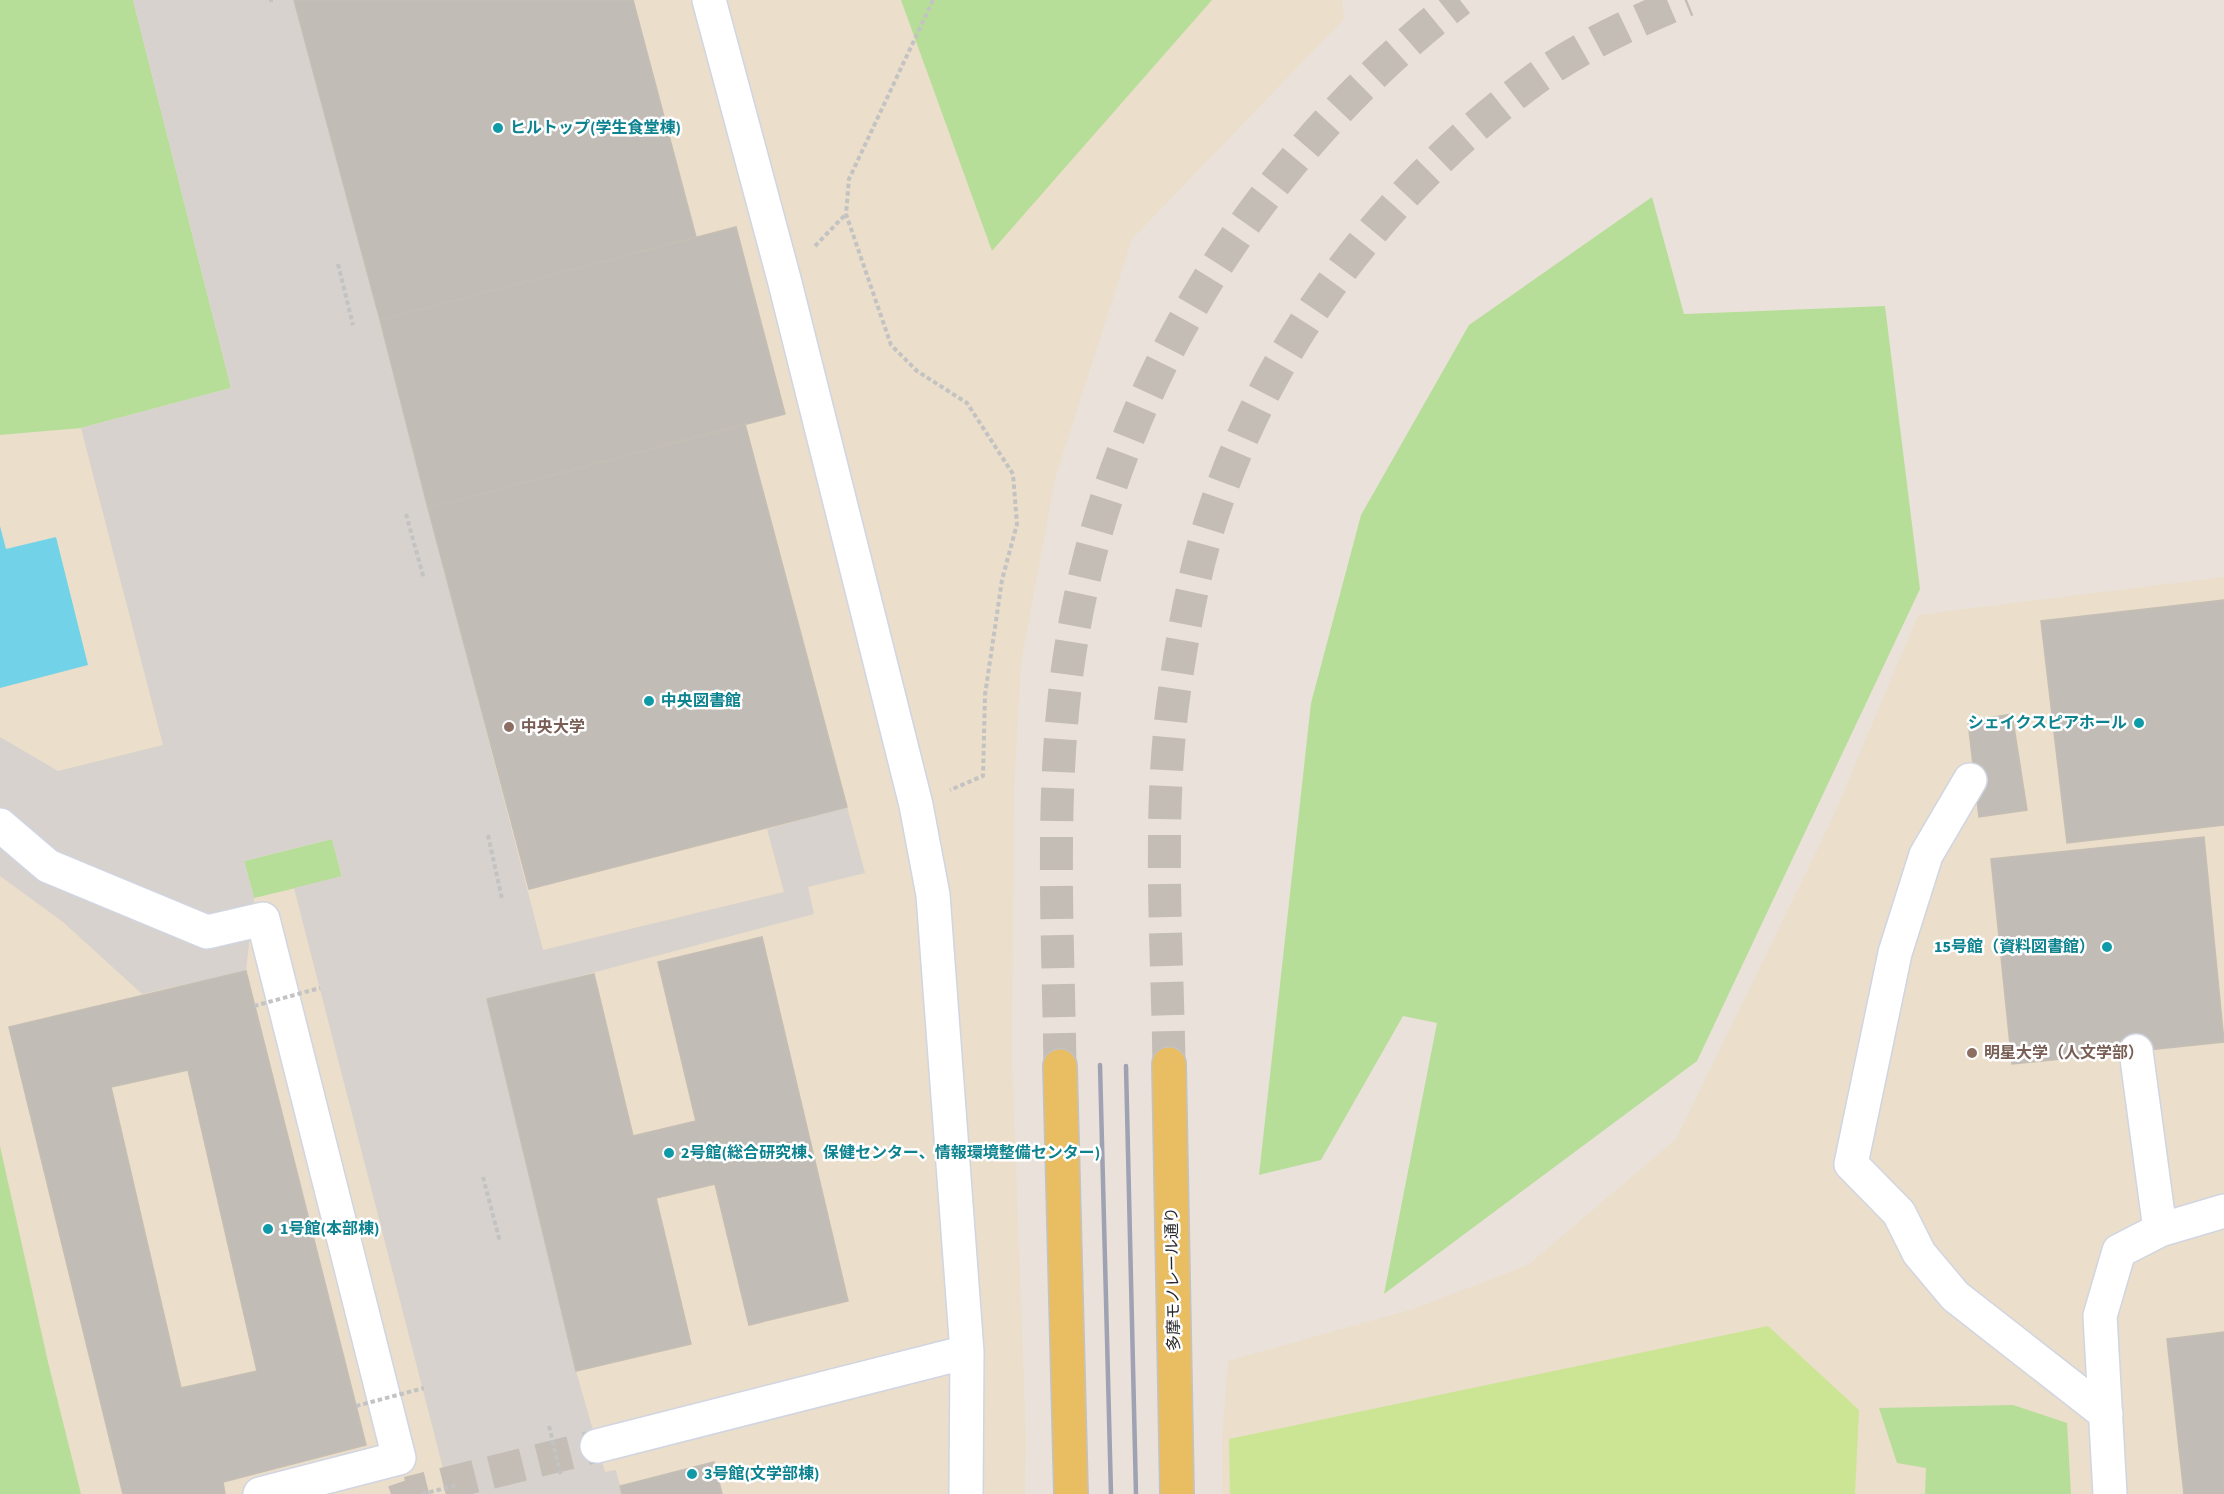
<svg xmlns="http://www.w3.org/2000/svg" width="2224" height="1494" font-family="'Source Sans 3','Noto Sans JP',sans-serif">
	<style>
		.education { fill: #ebdeca }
		.green { fill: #b7de99 }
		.pitch { fill: #cbe595 }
		.plaza { fill: #d7d2cd }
		.water { fill: #72d3e8 }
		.building { fill: #c2bcb7; stroke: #c5beb4; stroke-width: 1.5; fill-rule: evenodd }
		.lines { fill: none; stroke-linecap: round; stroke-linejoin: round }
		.minor-tunnel { stroke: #c3bdb6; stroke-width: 33; stroke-dasharray: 33 16; stroke-linecap: butt }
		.major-tunnel { stroke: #c3bdb6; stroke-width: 33; stroke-dasharray: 33 16; stroke-linecap: butt }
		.minor-casing { stroke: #d0d5e1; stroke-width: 36 }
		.major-casing { stroke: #c3c3c3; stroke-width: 36 }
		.path { stroke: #c3c3c3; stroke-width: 4; stroke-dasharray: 4.5 3; stroke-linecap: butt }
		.minor { stroke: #fff; stroke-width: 33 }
		.major { stroke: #e9bd61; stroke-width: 33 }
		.rail { stroke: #9ea2b2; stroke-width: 4.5 }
		.path-bridge { stroke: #c3c3c3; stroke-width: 4; stroke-dasharray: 4.5 3; stroke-linecap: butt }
		.culture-dot { fill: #0f9aa8; stroke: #fff; stroke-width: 2 }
		.education-dot { fill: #8d6e63; stroke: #fff; stroke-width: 2 }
		.labels { text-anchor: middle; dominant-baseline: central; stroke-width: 5; stroke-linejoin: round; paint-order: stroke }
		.culture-label { font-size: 16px; font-weight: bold; fill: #0d838f; stroke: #fff; text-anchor: start }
		.education-label { font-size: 16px; font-weight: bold; fill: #785e54; stroke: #fff; text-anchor: start }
		.street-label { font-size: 16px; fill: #282828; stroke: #fff }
	</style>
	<rect width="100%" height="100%" fill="#eae2da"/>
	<!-- education -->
	<path class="education" d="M0,0H1342L1344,19L1132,239L1055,479L1021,664L1014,791L1012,1057L1026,1439L1025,1494H0Z
		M2224,577V1494H1222V1440L1228,1361L1416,1308L1528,1265L1676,1139L1833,817L1918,615Z"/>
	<!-- green -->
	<path class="green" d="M0,0H133L231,388L81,428L0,435Z
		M901,0H1212L992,251Z
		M1652,197L1684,314L1885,306L1920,589L1697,1061L1384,1294L1437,1023L1403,1016L1321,1160L1259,1175L1311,703L1361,515L1469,325Z
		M332,839L342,877L254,898L244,861Z
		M0,1146L48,1362L81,1494H0Z
		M2013,1405L2067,1423L2071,1494H1925L1926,1468L1897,1463L1879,1408Z"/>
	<!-- pitch -->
	<path class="pitch" d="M1768,1326L1859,1410L1855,1494H1230L1229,1439Z"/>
	<!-- plaza -->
	<path class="plaza" d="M133,0H296L543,950L784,892L767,829L847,807L865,873L808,887L814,914L539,987L528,1170L576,1371L605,1472L616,1470L622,1494H466L444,1472L294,888L342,876L332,839L244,861L254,898L246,971L142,994L63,922L0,876V737L58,771L163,745L81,428L231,388Z"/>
	<!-- water -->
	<path class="water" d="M0,526L6,549L56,537L88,665L0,688Z"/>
	<!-- building -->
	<path class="building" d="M294,0H633L696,237L380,320Z
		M736,227L785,414L428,508L380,320Z
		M745,424L847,807L529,889L428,508Z
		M2224,600V825L2067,843L2041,621Z
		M2012,714L2027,810L1979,817L1968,721Z
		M2204,837L2224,1042L2012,1064L1991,859Z
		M762,937L848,1301L749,1325L715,1184L656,1198L691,1344L576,1371L487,999L594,974L633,1136L696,1121L658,962Z
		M246,971L366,1445L223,1482L225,1494H123L9,1027ZM188,1070L257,1371L181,1388L111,1087Z
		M2224,1332V1494H2184L2167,1339Z
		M714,1462L722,1494H622L620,1486Z"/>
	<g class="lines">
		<!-- minor-tunnel -->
		<path class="minor-tunnel" d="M404,1481L408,1493L597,1446"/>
		<!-- major-tunnel -->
		<path class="major-tunnel" d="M1169,1064C1167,935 1156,802 1177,674C1184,628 1193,581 1206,536C1259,355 1382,191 1534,80C1581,46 1634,22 1687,0
			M1060,1066C1058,929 1049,788 1070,652C1110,393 1253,160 1460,0"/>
		<!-- minor casing -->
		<g class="minor-casing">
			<path id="minor" d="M709,0L784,279L916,805L933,895L967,1352L966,1494
				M1970,780L1926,855L1895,953L1851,1164L1899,1213L1919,1253L1955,1296L2106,1414
				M0,825L48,866L207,932L263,919L399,1458L260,1494
				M2136,1051L2160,1230
				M597,1446L967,1352
				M2110,1494L2100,1316L2119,1251L2160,1230L2224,1211"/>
		</g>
		<!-- major casing -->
		<g class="major-casing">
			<path id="major" d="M1169,1064L1177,1494
				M1060,1066L1071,1494"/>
		</g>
		<!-- path -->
		<path class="path" d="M271,0V2
			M933,0L849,179L846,214L891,345L917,371L967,403L1013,474L1017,524L1002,580L985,695L983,776L950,790
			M815,246L846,214
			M338,264L353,325
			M406,514L424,579
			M488,835L502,899
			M483,1177L500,1242
			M549,1426L561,1476
			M422,1494L458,1485"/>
		<!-- minor -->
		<use href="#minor" class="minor"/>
		<!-- major -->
		<use href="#major" class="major"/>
		<!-- rail -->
		<path class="rail" d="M1100,1065L1111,1494
			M1126,1066L1136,1494"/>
		<!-- path-bridge -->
		<path class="path-bridge" d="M254,1006L320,988
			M356,1406L424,1388"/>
	</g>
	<!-- markers -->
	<g class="culture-dot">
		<circle cx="498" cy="128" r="6"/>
		<circle cx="649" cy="701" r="6"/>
		<circle cx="2139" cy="723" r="6"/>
		<circle cx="2107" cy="947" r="6"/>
		<circle cx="669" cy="1153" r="6"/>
		<circle cx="268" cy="1229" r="6"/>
		<circle cx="692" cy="1474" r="6"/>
	</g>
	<g class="education-dot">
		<circle cx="509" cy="727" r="6"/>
		<circle cx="1972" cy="1053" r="6"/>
	</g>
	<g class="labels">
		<!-- culture labels -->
		<g class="culture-label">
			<text x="510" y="128">ヒルトップ(学生食堂棟)</text>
			<text x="661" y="701">中央図書館</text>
			<text x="2127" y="723" text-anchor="end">シェイクスピアホール</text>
			<text x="2095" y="947" text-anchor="end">15号館（資料図書館）</text>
			<text x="681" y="1153">2号館(総合研究棟、保健センター、情報環境整備センター)</text>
			<text x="280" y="1229">1号館(本部棟)</text>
			<text x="704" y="1474">3号館(文学部棟)</text>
		</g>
		<!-- education labels -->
		<g class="education-label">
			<text x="521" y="727">中央大学</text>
			<text x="1984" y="1053">明星大学（人文学部）</text>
		</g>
		<!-- street labels -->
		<g class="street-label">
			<text transform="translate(1173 1279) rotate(-91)">多摩モノレール通り</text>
		</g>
	</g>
</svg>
